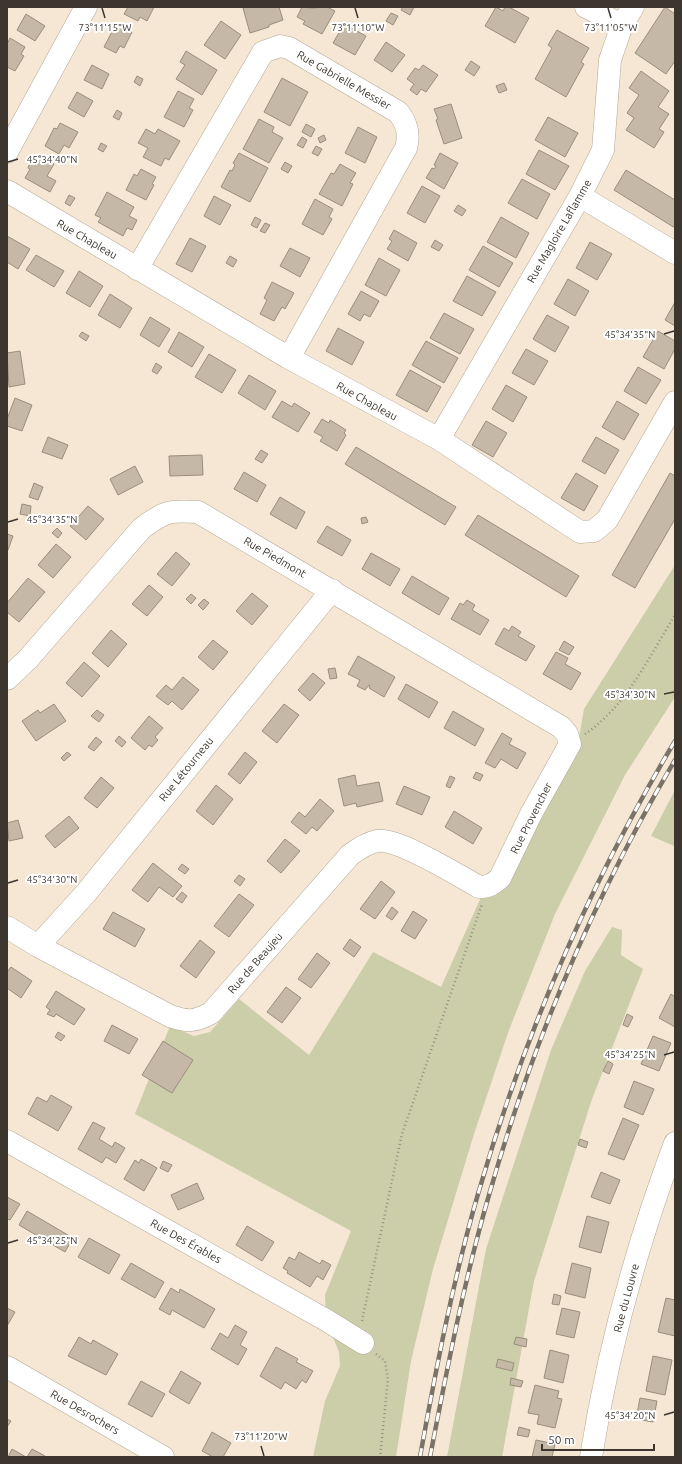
<svg xmlns="http://www.w3.org/2000/svg" width="682" height="1464" font-family="Ubuntu,sans-serif">
	<style>
		.green { fill: #cbcea9 }
		.building { fill: #c5b8a6; stroke: #9a8e7c }
		.lines { fill: none; stroke-linecap: round; stroke-linejoin: round }
		.minor-casing { stroke: #b4a896; stroke-width: 23 }
		.path { stroke: #998f82; stroke-width: 2.5; stroke-dasharray: 1 3; stroke-linecap: butt }
		.minor { stroke: #fff; stroke-width: 22 }
		.rail-casing { stroke: #7b7368; stroke-width: 4.5 }
		.rail { stroke: #fff; stroke-width: 3; stroke-dasharray: 9; stroke-linecap: butt }
		.ticks { fill: none; stroke: #3c362f; stroke-width: 1.5 }
		.labels { text-anchor: middle; dominant-baseline: central; stroke-width: 4; stroke-linejoin: round; paint-order: stroke }
		.street-label { font-size: 11px; fill: #3c362f; stroke: #fff }
		.ticks-label { font-size: 10px; text-anchor: middle; fill: #3c362f; stroke: #fff; stroke-width: 4; stroke-linejoin: round; paint-order: stroke }
	</style>
	<rect width="100%" height="100%" fill="#f5e7d4"/>
	<!-- green -->
	<path class="green" d="M675,565V697L625,775L555,914L509,1030L474,1134L433,1269L411,1361L396,1457H313L325,1401L340,1366L339,1352L326,1320L325,1295L351,1231L135,1114L170,1026L194,1036L210,1032L239,999L309,1055L373,952L441,987L481,897H488L498,890L578,743L584,709Z
		M675,790V846H674L651,836Z
		M612,927L622,930L621,955L643,969L592,1099L534,1281L502,1457H447L486,1249L551,1050L585,971Z"/>
	<!-- building -->
	<path class="building" d="M128,7H154L147,21L140,17L138,21L124,14Z
		M247,7H279L283,20L269,25V27L250,33L243,8Z
		M302,7L312,8L327,7L335,11L322,34L303,24L305,21L297,17Z
		M403,7H414L410,15L401,10Z
		M496,7L503,11L505,7H509L529,18L515,43L485,26Z
		M665,7L675,14V61L666,74L635,53Z
		M391,13L398,16L393,25L386,21Z
		M26,14L45,26L35,41L17,30Z
		M221,21L241,35L225,59L204,45Z
		M116,24L132,32L124,48L120,46L116,53L104,47Z
		M344,24L366,36L355,55L333,43Z
		M557,30L589,48L581,62L584,64L566,97L535,79L552,48L548,45Z
		M10,38L25,47L21,54L24,56L15,71L7,67V44Z
		M386,42L405,55L392,72L374,60Z
		M186,51L217,70L202,95L176,79L185,65L180,62Z
		M471,61L480,67L474,76L465,70Z
		M92,65L109,74L102,89L84,80Z
		M423,65L438,75L426,92L421,89L417,95L410,90L414,84L407,79L415,68L419,70Z
		M641,71L669,91L658,107L669,114L659,129L664,132L654,148L626,130L634,118L627,113L639,95L629,88Z
		M137,76L143,79L140,86L134,82Z
		M282,78L308,92L290,126L264,112Z
		M504,83L507,90L499,93L496,86Z
		M178,91L194,99L189,108L193,110L184,127L164,117Z
		M77,92L93,101L84,117L68,108Z
		M451,104L462,138L444,144L436,120L438,119L434,109Z
		M117,110L122,113L119,120L113,117Z
		M548,117L578,133L565,157L535,140Z
		M259,119L274,127L272,132L283,138L269,163L243,149Z
		M60,123L78,132L69,148L64,145L59,154L45,146L54,128L57,129Z
		M306,124L315,129L311,137L302,132Z
		M358,127L377,137L365,163L345,153Z
		M146,129L155,134L158,129L180,141L169,160L165,158L161,166L143,157L148,148L138,143Z
		M324,135L326,140L320,143L318,138Z
		M302,137L307,140L303,148L297,145Z
		M101,143L107,146L103,152L98,149Z
		M316,146L322,149L318,156L312,153Z
		M539,150L569,166L555,190L526,174Z
		M239,153L268,168L250,202L221,187L230,170L232,171L235,165L233,163Z
		M440,153L458,163L444,189L426,178L432,168L434,169L436,166L434,165Z
		M38,156L54,164L47,176L56,181L50,192L25,178L30,169L28,168L30,163L33,164Z
		M285,162L292,166L288,173L281,169Z
		M340,164L356,173L350,183L353,184L342,206L319,194L331,173L334,174Z
		M141,169L156,177L152,184L154,185L146,200L126,190L134,174L137,176Z
		M626,170L675,200V228L614,190Z
		M522,179L550,194L537,219L508,203Z
		M422,186L440,196L425,223L407,213Z
		M107,192L134,207L129,216L137,220L132,230L127,228L123,236L98,222L101,218L95,215Z
		M69,195L75,198L70,206L65,203Z
		M214,196L231,205L220,225L204,216Z
		M315,199L333,209L329,217L332,219L323,235L302,224Z
		M458,205L466,210L462,216L454,211Z
		M255,217L261,220L257,228L251,225Z
		M501,217L529,233L516,258L487,242Z
		M265,223L270,225L265,233L260,231Z
		M394,230L417,243L408,261L387,249L392,241L389,239Z
		M7,236L30,249L18,269L7,262Z
		M190,238L206,246L192,272L176,264Z
		M435,240L443,245L439,251L431,247Z
		M590,242L612,254L597,280L576,268Z
		M483,246L513,263L499,287L469,270Z
		M290,248L310,258L300,277L280,266Z
		M36,255L64,271L54,287L26,270Z
		M230,256L237,260L233,267L226,263Z
		M379,258L400,270L386,296L365,285Z
		M79,271L103,286L90,307L66,293Z
		M467,276L496,292L482,316L453,301Z
		M568,279L589,291L575,316L554,304Z
		M272,282L294,293L285,309L282,307L274,321L260,314L267,300L264,298Z
		M361,291L379,301L370,317L364,314L360,321L348,314Z
		M110,294L132,308L120,328L98,315Z
		M675,302V326L665,320Z
		M444,313L474,329L460,354L430,338Z
		M547,315L569,327L555,352L533,339Z
		M150,317L170,329L159,347L140,335Z
		M338,328L364,342L352,365L326,351Z
		M658,331L675,341V349L664,369L643,357Z
		M82,332L89,336L86,341L79,336Z
		M179,332L204,347L192,367L168,352Z
		M426,341L458,358L444,383L412,365Z
		M526,349L548,361L534,385L512,373Z
		M20,351L25,384L9,387L7,353Z
		M209,354L236,370L222,393L195,377Z
		M156,363L162,367L157,374L152,371Z
		M638,367L661,380L646,404L624,391Z
		M410,370L441,387L427,412L396,395Z
		M249,375L276,391L265,410L238,393Z
		M506,385L527,397L513,422L492,409Z
		M15,398L32,405L22,431L7,426V419Z
		M282,401L292,407L294,403L310,413L298,432L272,417Z
		M617,401L639,414L624,440L602,427Z
		M322,419L329,423L330,420L346,430L344,433L346,435L337,451L320,441L323,437L314,432Z
		M486,421L507,433L493,457L472,445Z
		M48,437L68,445L62,459L42,452Z
		M596,437L619,450L605,474L582,461Z
		M356,447L456,507L445,525L345,464Z
		M261,450L268,454L262,463L255,459Z
		M202,455L203,475L170,476L169,456Z
		M135,466L143,482L118,495L110,479Z
		M244,472L266,485L257,502L234,489Z
		M576,473L598,486L584,511L561,498Z
		M670,473L675,476V519L635,588L612,575Z
		M34,483L43,487L38,500L29,497Z
		M280,497L305,512L296,529L270,514Z
		M22,504L31,506L30,516L20,514Z
		M88,506L104,519L86,540L70,526Z
		M478,515L579,576L566,597L465,535Z
		M366,517L368,522L362,524L361,518Z
		M327,526L351,540L342,556L317,542Z
		M57,528L62,533L58,538L52,533Z
		M7,534L13,536L8,550L7,549Z
		M56,544L71,557L53,578L38,565Z
		M176,552L190,564L172,586L157,574Z
		M371,553L400,569L390,586L362,569Z
		M412,576L449,598L439,615L402,593Z
		M28,578L45,592L19,622L7,612V603Z
		M149,585L163,597L147,616L132,604Z
		M252,593L268,606L252,625L236,611Z
		M191,594L196,598L191,604L186,599Z
		M204,599L209,603L203,610L198,605Z
		M467,600L475,605L472,610L489,620L480,635L451,619L460,603L463,605Z
		M512,626L521,632L518,636L535,646L526,661L495,644L504,628L509,631Z
		M111,630L127,644L108,667L92,653Z
		M213,640L228,652L213,670L198,657Z
		M564,641L574,647L569,655L559,650Z
		M556,652L568,658L565,664L581,673L571,690L543,674Z
		M358,656L395,677L384,697L369,688L370,686L369,685L365,690L357,686L360,680L348,674Z
		M84,662L100,676L82,697L66,683Z
		M335,668L337,678L330,679L328,669Z
		M313,673L325,683L310,701L298,690Z
		M183,677L199,690L182,710L172,701L168,705L156,696L166,685L172,690Z
		M406,684L438,702L429,718L398,699Z
		M54,704L66,721L36,741L22,721L38,710L40,713Z
		M284,704L299,715L277,743L262,731Z
		M97,710L104,715L99,722L91,716Z
		M453,711L484,729L475,746L444,728Z
		M149,716L163,728L155,737L158,740L152,747L149,745L145,750L131,738Z
		M502,733L512,739L509,744L526,753L517,769L501,759L495,768L485,763Z
		M119,736L126,742L122,747L115,741Z
		M96,737L102,742L94,751L88,747Z
		M67,752L71,755L64,761L61,758Z
		M245,752L257,762L240,784L228,774Z
		M476,772L483,775L480,781L473,778Z
		M355,775L357,786L379,782L383,801L357,807L356,803L344,806L338,779Z
		M450,776L455,778L450,788L446,786Z
		M101,777L114,788L97,808L84,798Z
		M216,785L233,799L213,825L196,811Z
		M404,786L430,797L422,815L396,804Z
		M320,799L334,811L317,831L312,827L306,834L291,822L299,812L305,817Z
		M454,811L482,828L473,844L445,827Z
		M69,816L79,828L55,848L45,836Z
		M18,820L23,838L9,841L7,823Z
		M285,839L300,851L281,873L267,861Z
		M153,863L182,886L173,897L159,887L148,902L132,890Z
		M182,864L189,869L185,874L178,869Z
		M239,875L245,879L240,886L234,881Z
		M381,881L395,892L375,919L360,909Z
		M182,892L187,896L182,903L176,899Z
		M239,894L254,905L229,937L214,926Z
		M392,907L398,912L392,920L386,916Z
		M413,911L427,920L415,939L401,931Z
		M113,912L145,929L135,947L103,929Z
		M350,939L361,947L354,957L343,949Z
		M200,940L215,952L196,978L180,966Z
		M317,953L330,963L311,988L298,979Z
		M11,967L32,981L21,998L7,988V972Z
		M286,987L301,998L282,1023L267,1012Z
		M56,991L85,1009L74,1025L56,1014L54,1017L47,1014L50,1010L46,1007Z
		M671,994L675,997V1027L659,1018Z
		M627,1014L633,1017L628,1027L623,1025Z
		M112,1025L138,1039L129,1054L104,1041Z
		M58,1032L65,1036L61,1041L55,1037Z
		M653,1036L671,1043L659,1071L641,1064Z
		M163,1041L193,1060L172,1093L142,1075Z
		M608,1061L613,1064L609,1074L603,1071Z
		M634,1081L654,1089L643,1115L624,1107Z
		M51,1095L72,1107L58,1131L28,1114L37,1097L47,1102Z
		M623,1118L639,1125L624,1160L608,1154Z
		M93,1122L105,1128L99,1139L112,1147L115,1142L125,1148L116,1163L106,1157L102,1163L78,1149Z
		M580,1139L588,1142L586,1148L578,1145Z
		M141,1159L157,1168L144,1191L124,1179L135,1160L139,1163Z
		M163,1161L172,1165L168,1172L160,1168Z
		M601,1172L620,1180L610,1204L591,1197Z
		M197,1183L204,1199L178,1210L171,1195Z
		M7,1197L20,1204L10,1220L7,1219Z
		M27,1211L73,1238L65,1252L19,1225Z
		M587,1216L609,1222L601,1253L579,1247Z
		M247,1226L274,1242L262,1261L236,1245Z
		M89,1238L120,1255L109,1274L78,1257Z
		M299,1252L320,1264L322,1260L331,1265L323,1280L317,1276L310,1287L287,1273L288,1271L283,1268L289,1257L295,1260Z
		M131,1263L164,1282L155,1298L121,1279Z
		M572,1263L591,1268L585,1298L565,1293Z
		M171,1288L179,1293L180,1289L215,1309L204,1328L172,1310L170,1315L159,1309Z
		M554,1294L561,1296L559,1305L552,1304Z
		M666,1298L675,1300V1336L658,1332Z
		M7,1308L15,1312L7,1326Z
		M562,1308L580,1312L574,1338L556,1334Z
		M235,1325L247,1332L240,1345L247,1349L238,1365L211,1349L220,1333L228,1338Z
		M79,1337L91,1344L93,1340L118,1354L106,1375L68,1356Z
		M516,1337L527,1339L526,1347L514,1344Z
		M276,1347L298,1359L296,1362L313,1371L306,1383L302,1380L296,1389L285,1382L281,1389L260,1376Z
		M550,1350L569,1355L563,1383L544,1378Z
		M653,1356L672,1360L665,1395L646,1391Z
		M498,1359L514,1363L512,1371L496,1367Z
		M181,1371L201,1383L189,1404L169,1392Z
		M511,1378L523,1381L521,1387L510,1385Z
		M141,1381L165,1394L152,1417L128,1404Z
		M535,1385L559,1391L557,1398L562,1399L555,1428L537,1424L539,1415L528,1413Z
		M640,1398L657,1401L653,1422L636,1419Z
		M7,1419L11,1421L7,1427Z
		M519,1427L530,1430L528,1437L517,1435Z
		M212,1432L231,1443L223,1457H213L202,1451Z
		M536,1440L555,1444L552,1457H532Z
		M12,1449L26,1457H8Z
		M32,1449L45,1456L44,1457H27Z"/>
	<g class="lines">
		<!-- minor casing -->
		<g class="minor-casing">
			<path id="minor" d="M586,7L622,25
				M7,152L86,7
				M7,191L289,358L439,439L580,532L594,531L607,520L675,402
				M580,196L675,253
				M137,269L263,52L280,46L289,48L398,112C407,123 410,134 406,148L289,358
				M439,439L580,196L603,150L610,60L622,25L633,7
				M7,679L28,659L142,528C165,511 170,510 198,512L561,727L567,734L570,744L531,814L500,878C493,884 489,887 479,887C457,875 399,838 377,841C367,843 358,849 350,855L211,1013C194,1022 188,1022 170,1016L38,946L7,927
				M38,946L86,893L332,590
				M7,1141L326,1320L363,1343
				M7,1367L163,1457
				M591,1457C608,1350 637,1244 675,1143"/>
		</g>
		<!-- path -->
		<path class="path" d="M585,734C626,707 650,655 675,615
			M362,1321L402,1134L482,904
			M376,1354L385,1361L388,1380L380,1457"/>
		<!-- minor -->
		<use href="#minor" class="minor"/>
		<!-- rail casing -->
		<g class="rail-casing">
			<path id="rail" d="M420,1457C436,1369 453,1280 478,1194C524,1035 590,883 675,741
				M430,1457C447,1369 464,1281 489,1195C532,1044 595,895 675,760"/>
		</g>
		<!-- rail -->
		<use href="#rail" class="rail"/>
	</g>
	<!-- ticks -->
	<path class="ticks" d="M102,8L105,18M355,8L358,18M608,8L611,18M8,162L18,159M664,334L674,331M8,522L18,519M664,694L674,692M8,883L18,880M664,1055L674,1052M8,1243L18,1240M664,1415L674,1412M261,1446L264,1456"/>
	<g class="labels">
		<!-- street labels -->
		<g class="street-label">
			<text transform="translate(344 80) rotate(30)">Rue Gabrielle Messier</text>
			<text transform="translate(559 231) rotate(-60)">Rue Magloire Laflamme</text>
			<text transform="translate(87 239) rotate(30)">Rue Chapleau</text>
			<text transform="translate(367 401) rotate(29)">Rue Chapleau</text>
			<text transform="translate(275 557) rotate(30)">Rue Piedmont</text>
			<text transform="translate(186 769) rotate(-51)">Rue Létourneau</text>
			<text transform="translate(531 818) rotate(-63)">Rue Provencher</text>
			<text transform="translate(255 963) rotate(-49)">Rue de Beaujeu</text>
			<text transform="translate(186 1241) rotate(29)">Rue Des Érables</text>
			<text transform="translate(626 1298) rotate(-75)">Rue du Louvre</text>
			<text transform="translate(85 1412) rotate(30)">Rue Desrochers</text>
		</g>
	</g>
	<g class="ticks-label">
		<text x="105" y="31">73°11'15"W</text>
		<text x="358" y="31">73°11'10"W</text>
		<text x="611" y="31">73°11'05"W</text>
		<text x="52" y="163">45°34'40"N</text>
		<text x="630" y="338">45°34'35"N</text>
		<text x="52" y="523">45°34'35"N</text>
		<text x="630" y="698">45°34'30"N</text>
		<text x="52" y="883">45°34'30"N</text>
		<text x="630" y="1058">45°34'25"N</text>
		<text x="52" y="1244">45°34'25"N</text>
		<text x="630" y="1419">45°34'20"N</text>
		<text x="261" y="1440">73°11'20"W</text>
	</g>
	<!-- border -->
	<rect width="682" height="1464" fill="none" stroke="#3c362f" stroke-width="16"/>
	<!-- scale -->
	<path d="M542 1444v6h112v-6" fill="none" stroke="#3c362f" stroke-width="2"/>
	<text x="548" y="1444" font-size="12" fill="#3c362f" stroke="#ffffff" stroke-width="3" paint-order="stroke">50 m</text>
</svg>
